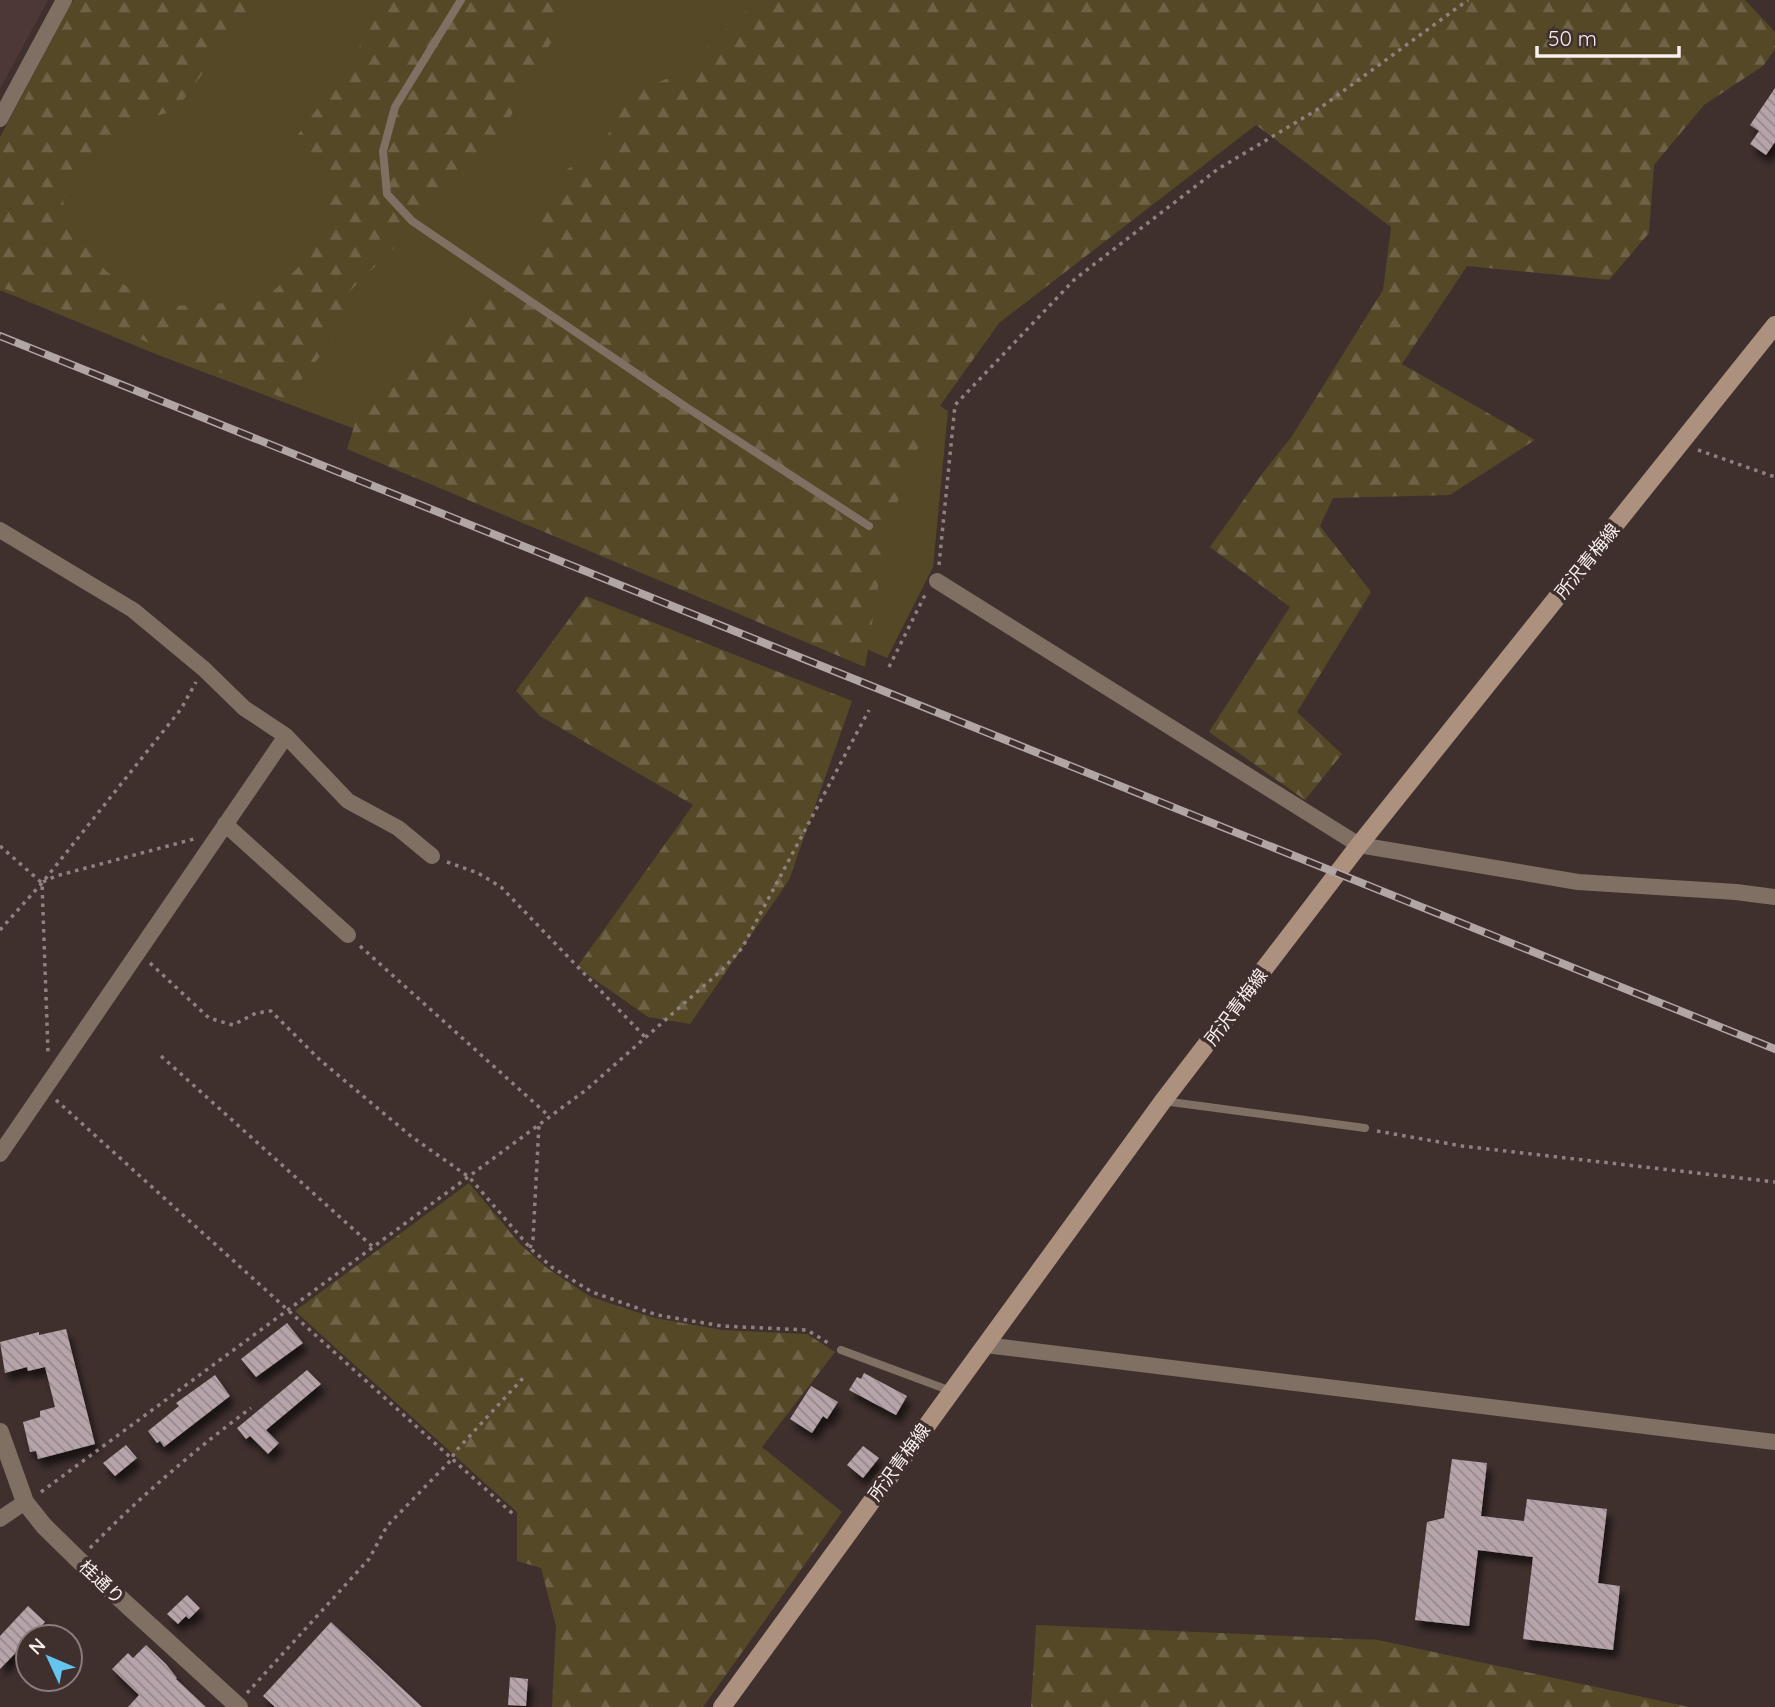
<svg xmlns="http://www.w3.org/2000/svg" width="1775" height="1707" font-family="Quicksand,'Noto Sans JP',sans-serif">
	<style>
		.built { fill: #4e3836 }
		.green { fill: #554827 }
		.forest { fill: url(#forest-firs) }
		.building { fill: url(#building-back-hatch); filter: url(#shadow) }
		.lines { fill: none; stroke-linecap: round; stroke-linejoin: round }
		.path { stroke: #8e817f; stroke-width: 3.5; stroke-dasharray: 3.5 5; stroke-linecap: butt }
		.service { stroke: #807064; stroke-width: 8 }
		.minor { stroke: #807064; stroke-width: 16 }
		.tertiary { stroke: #807064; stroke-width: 18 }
		.secondary { stroke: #ab917e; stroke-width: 18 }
		.rail-casing { stroke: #b1a6a4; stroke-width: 8 }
		.rail { stroke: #3f302e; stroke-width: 5; stroke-dasharray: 16; stroke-linecap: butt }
		.labels { text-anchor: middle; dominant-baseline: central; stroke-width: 7; stroke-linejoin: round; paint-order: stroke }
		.street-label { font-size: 18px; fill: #f9efed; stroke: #3f302e }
	</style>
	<defs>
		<pattern id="forest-firs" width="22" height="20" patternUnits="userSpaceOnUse" patternTransform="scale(1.75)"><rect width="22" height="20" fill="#554827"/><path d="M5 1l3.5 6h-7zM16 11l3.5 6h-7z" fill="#6e6347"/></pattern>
		<pattern id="building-back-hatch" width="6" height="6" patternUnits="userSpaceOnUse" patternTransform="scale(1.75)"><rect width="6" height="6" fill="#b6a4aa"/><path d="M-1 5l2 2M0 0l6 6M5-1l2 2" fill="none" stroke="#96888c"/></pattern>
		<filter id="shadow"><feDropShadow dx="4.5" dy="8" stdDeviation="3.5" flood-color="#0009"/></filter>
	</defs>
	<rect width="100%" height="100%" fill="#3f302e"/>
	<!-- built -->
	<path class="built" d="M0,0H48L0,89Z"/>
	<!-- green -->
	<path class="green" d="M73,0H1215L872,361L948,411L933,567L887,658L591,527L368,434L158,355L0,290V137Z"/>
	<!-- forest -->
	<path class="forest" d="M78,0H257L175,111L133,122L94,152L63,200L68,226L106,271L154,307L263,301L302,264L333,224L324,174L294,140C328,95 360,50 386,0H574L489,156L350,291L331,343L285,399L101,323L0,287V144Z
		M758,0H1745L1775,32V49L1763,66L1704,105L1654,165L1649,233L1609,280L1467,266L1402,364L1535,440L1450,495L1333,498L1320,526L1371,592L1297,712L1342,754L1305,800L1209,732L1290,607L1210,547L1262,474L1292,436L1383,290L1391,227L1256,125L999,323L927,424L887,531L865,667L347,449L357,417L377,387L399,385L422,350L485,283L544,251L540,227L562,172L597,153L632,93L676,75Z
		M586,596L852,701L789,880L690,1024L648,1017L577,967L693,805L540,716L516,691Z
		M469,1183L520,1244L547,1268L591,1297L655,1318L722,1330L807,1334L835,1352L762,1447L842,1512L703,1707H552L556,1626L541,1568L517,1561V1512L295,1311Z
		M1036,1625L1378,1640L1689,1707H1031Z"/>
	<!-- building -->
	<path class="building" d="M1775,88V142L1766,155L1750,144L1759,131L1750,125Z
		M287,1323L303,1343L256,1377L241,1359Z
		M66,1329L95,1444L38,1459L36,1451L30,1452L23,1422L40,1417V1411L55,1407L45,1367L28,1371L27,1367L5,1373L0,1342L39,1332V1335Z
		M307,1370L321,1384L266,1430L279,1443L268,1454L250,1436L246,1439L237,1428Z
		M864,1373L907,1396L896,1415L849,1390L857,1377L861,1379Z
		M215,1375L230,1396L164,1447L160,1441L157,1443L148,1431L179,1406L176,1403Z
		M811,1386L838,1402L827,1419L823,1416L812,1433L790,1419Z
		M126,1445L137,1458L115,1476L103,1463Z
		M863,1446L879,1458L863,1478L847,1465Z
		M1452,1459L1487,1463L1481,1516L1524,1521L1527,1499L1607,1509L1598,1583L1620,1586L1613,1650L1523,1639L1533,1557L1478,1550L1469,1626L1415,1620L1427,1522L1444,1518Z
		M187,1595L200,1608L189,1619L186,1616L178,1624L167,1614Z
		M28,1606L45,1622L31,1637H28V1640L0,1669V1636Z
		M331,1622L422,1707H275L263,1696Z
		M146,1645L166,1664L177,1678L176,1679L206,1707H128L139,1695L112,1669L128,1653L133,1658Z
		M510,1677L528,1679L526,1706L508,1705Z"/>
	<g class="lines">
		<!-- path -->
		<path class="path" d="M1698,450L1775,477
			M939,565L955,405L1075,279L1218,169L1320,108L1468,0
			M889,667L926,593
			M0,846L42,883L48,1052
			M447,862L478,873L501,887L645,1037
			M43,882L56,876L194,839
			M0,930L42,883L181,709L196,682
			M360,946L549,1116
			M150,963L209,1018L233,1025L256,1013L271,1011L320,1060L412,1137L469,1177L532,1250L553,1268L592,1292L657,1315L722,1326L807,1330L830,1344
			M161,1056L372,1246
			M56,1100L513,1514
			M1377,1131L1462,1146L1775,1182
			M530,1248L533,1239L539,1124
			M41,1492L586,1090L723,969L742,948L869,710
			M90,1548C140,1497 194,1450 251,1408
			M247,1693L369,1559L387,1526L452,1459L454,1453L524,1377"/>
		<!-- service -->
		<path class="service" d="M461,0L395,107L383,151L387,194L412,221L686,407L869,526
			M1163,1101L1365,1128
			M841,1350L951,1391"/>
		<!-- minor -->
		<path class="minor" d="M0,119L64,0
			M0,530L133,610L204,669L244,708L286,736L348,801L398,828L432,856
			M937,581L1359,845L1578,882L1736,892L1775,897
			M225,824L348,935
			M0,1154L286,736
			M985,1345L1775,1442
			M0,1519L25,1502"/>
		<!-- tertiary -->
		<path class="tertiary" d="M0,1432L25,1502L44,1526L91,1572L239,1707"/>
		<!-- secondary -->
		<path class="secondary" d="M722,1707L1163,1101L1359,845L1775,325"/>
		<!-- rail casing -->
		<g class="rail-casing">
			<path id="rail" d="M0,336L1775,1049"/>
		</g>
		<!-- rail -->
		<use href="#rail" class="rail"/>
	</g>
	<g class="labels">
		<!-- street labels -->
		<g class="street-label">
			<text transform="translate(1587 561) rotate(-51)">所沢青梅線</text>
			<text transform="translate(1236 1007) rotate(-53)">所沢青梅線</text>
			<text transform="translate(899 1462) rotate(-54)">所沢青梅線</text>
			<text transform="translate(102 1582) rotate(43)">桂通り</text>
		</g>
	</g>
	<!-- north arrow -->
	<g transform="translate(49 1658) rotate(314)"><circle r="33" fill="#3f302e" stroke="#897c7a" stroke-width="2"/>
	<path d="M0-5L12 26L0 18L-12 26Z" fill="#64c5ee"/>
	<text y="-10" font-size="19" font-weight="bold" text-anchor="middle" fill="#f9efed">N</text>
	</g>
	<!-- scale -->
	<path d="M1537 46v10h142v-10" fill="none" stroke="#f9efed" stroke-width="3.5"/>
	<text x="1548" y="46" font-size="21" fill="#f9efed" stroke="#3f302e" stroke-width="5" paint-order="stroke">50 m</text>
</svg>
